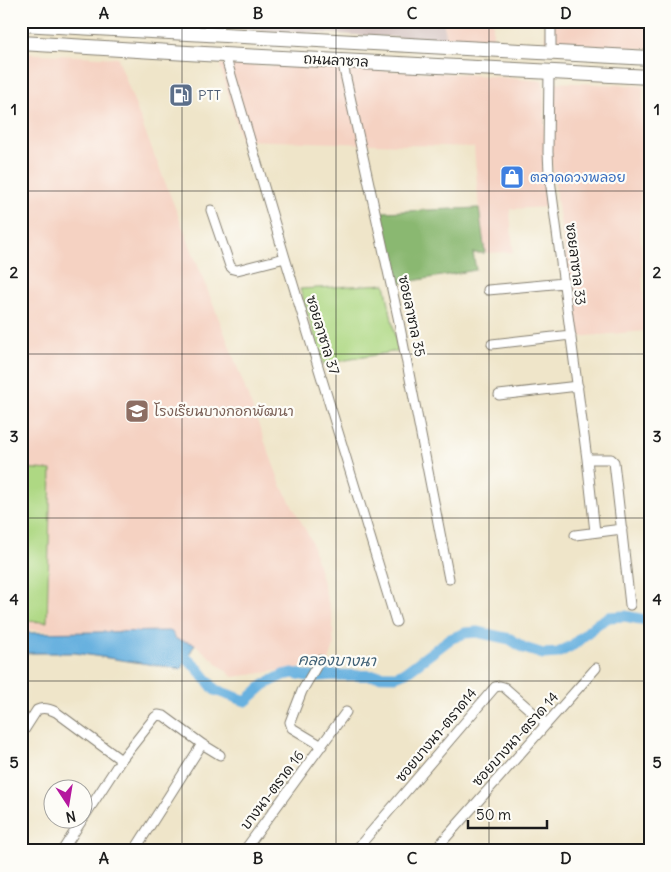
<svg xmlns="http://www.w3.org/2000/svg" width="671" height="872" font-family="Delius,'Playpen Sans Thai',sans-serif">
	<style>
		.built { fill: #f5d2c2 }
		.industrial { fill: #d1bfbd }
		.green { fill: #aed883; stroke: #657a50 }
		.forest { fill: #8ab871; stroke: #536a46 }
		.water { fill: #67b1df; stroke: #42667e }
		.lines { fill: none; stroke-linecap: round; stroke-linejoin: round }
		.canal { stroke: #67b1df; stroke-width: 11 }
		.street-casing { stroke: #868072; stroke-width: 11 }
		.secondary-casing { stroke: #868072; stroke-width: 16 }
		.street { stroke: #fff; stroke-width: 9 }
		.secondary { stroke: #fff; stroke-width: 14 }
		.grid { fill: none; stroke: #1c1c1c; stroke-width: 1; stroke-opacity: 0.55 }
		.labels { text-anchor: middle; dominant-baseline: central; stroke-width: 4.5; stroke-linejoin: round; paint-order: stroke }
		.street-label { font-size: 14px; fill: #1c1c1c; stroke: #fdfcf7 }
		.service-label { font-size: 14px; fill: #4e5e75; stroke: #fdfcf7; text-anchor: start }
		.shop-label { font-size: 14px; fill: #366cbe; stroke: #fdfcf7; text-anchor: start }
		.education-label { font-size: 14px; fill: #785e54; stroke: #fdfcf7; text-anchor: start }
		.water-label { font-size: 15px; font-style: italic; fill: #3e5f74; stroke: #fdfcf7 }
		.neatline { fill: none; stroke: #1c1c1c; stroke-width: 2 }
		.grid-label { font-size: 16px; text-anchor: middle; font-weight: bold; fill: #1c1c1c }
	</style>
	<rect width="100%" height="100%" fill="#fdfcf7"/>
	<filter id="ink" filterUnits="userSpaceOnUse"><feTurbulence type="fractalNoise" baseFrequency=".02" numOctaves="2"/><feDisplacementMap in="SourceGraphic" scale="10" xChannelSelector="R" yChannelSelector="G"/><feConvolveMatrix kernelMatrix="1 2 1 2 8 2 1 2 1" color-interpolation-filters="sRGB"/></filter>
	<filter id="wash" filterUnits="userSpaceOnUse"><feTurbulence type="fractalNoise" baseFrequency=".0096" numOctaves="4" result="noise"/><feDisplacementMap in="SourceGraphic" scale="20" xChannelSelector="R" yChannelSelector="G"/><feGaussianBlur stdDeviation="1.12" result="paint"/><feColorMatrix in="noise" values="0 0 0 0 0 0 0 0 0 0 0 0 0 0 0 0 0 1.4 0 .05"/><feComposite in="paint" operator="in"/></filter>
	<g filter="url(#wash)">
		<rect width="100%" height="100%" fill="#efe5c9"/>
		<!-- built -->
		<path class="built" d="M108,21H218L219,28Z
			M443,21H493V39L447,40Z
			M546,21H650V49L545,43Z
			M21,53L118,58L146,134L226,337L281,485L311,540L332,616L334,646L328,664L233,677L195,644L176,639L170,631L58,632L21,629Z
			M220,64L464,74L543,81L548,207L510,209L513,252L485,253L479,208L474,147L241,140Z
			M552,82L643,86L640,222L645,331L575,337L568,272L551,159Z"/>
		<!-- industrial -->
		<path class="industrial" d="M218,21H443L447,40L219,28Z"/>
		<!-- green -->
		<path class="green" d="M385,284L398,351L323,364L300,289Z
			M21,468L51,470L47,622L21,621Z"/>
		<!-- forest -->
		<path class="forest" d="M479,208L485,253H473L476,270L395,284L382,212Z"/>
		<!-- water -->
		<path class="water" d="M171,631L176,639L195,644L181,669L75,653H21V633Z"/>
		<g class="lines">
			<!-- canal -->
			<path class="canal" d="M174,654L186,658L198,669L215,690L246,701L264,685L283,675L293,673L311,677L333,675L396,676L406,672L450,639L465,633L477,632L510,639L524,648L543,654L558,653L573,645L597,624L609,617L625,616L650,621"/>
		</g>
	</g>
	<g filter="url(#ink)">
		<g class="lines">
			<!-- street casing -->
			<g class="street-casing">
				<path id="street" d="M551,52V21
					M225,55L285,258L396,622
					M342,60L398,317L449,579
					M549,71L548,152L549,172L587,459L595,532
					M211,210L230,266L233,269L237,270L285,258
					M488,290L564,283
					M492,344L571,335
					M499,395L578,386
					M587,459H611L614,462L630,605
					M575,535L622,529
					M320,660L302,691L290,722L292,728L322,746
					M21,735L37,710C43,707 50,709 56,712L121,760
					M62,851L121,760L155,717L158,715L164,716L202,744L220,755
					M134,851L202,744
					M244,851L346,712
					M355,851L495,687L500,686L504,687L546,724
					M434,851L596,668"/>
			</g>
			<!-- secondary casing -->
			<g class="secondary-casing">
				<path id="secondary" d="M21,24L650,58
					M21,43L204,54L650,77"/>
			</g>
			<!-- street -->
			<use href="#street" class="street"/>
			<!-- secondary -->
			<use href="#secondary" class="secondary"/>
		</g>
	</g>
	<!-- grid -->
	<path class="grid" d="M182,21V851M336,21V851M489,21V851M21,191H650M21,354H650M21,518H650M21,681H650"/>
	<!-- icons -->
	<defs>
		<g id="fuel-square" transform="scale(1.25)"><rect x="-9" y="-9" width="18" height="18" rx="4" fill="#5c6f8a" stroke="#fdfcf7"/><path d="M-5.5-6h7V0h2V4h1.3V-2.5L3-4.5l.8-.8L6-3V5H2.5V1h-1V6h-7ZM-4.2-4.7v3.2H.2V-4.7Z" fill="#fff"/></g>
		<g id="shop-square" transform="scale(1.25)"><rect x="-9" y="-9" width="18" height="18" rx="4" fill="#3f7fe0" stroke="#fdfcf7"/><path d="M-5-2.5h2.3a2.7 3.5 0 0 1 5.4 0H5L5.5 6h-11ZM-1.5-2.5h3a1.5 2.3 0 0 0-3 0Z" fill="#fff"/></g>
		<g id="school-square" transform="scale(1.25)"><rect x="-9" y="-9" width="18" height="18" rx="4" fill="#8d6e63" stroke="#fdfcf7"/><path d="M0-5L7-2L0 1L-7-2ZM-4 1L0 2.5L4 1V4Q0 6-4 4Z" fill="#fff"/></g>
	</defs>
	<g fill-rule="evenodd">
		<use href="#fuel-square" x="181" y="95"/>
		<use href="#shop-square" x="512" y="177"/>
		<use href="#school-square" x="137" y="411"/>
	</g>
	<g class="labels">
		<!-- street labels -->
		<g class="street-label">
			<text transform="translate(336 60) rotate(3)">ถนนลาซาล</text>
			<text transform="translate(576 264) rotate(83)">ซอยลาซาล 33</text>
			<text transform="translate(412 316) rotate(78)">ซอยลาซาล 35</text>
			<text transform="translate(323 335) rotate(73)">ซอยลาซาล 37</text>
			<text transform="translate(436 735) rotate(-50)">ซอยบางนา-ตราด14</text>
			<text transform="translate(515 739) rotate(-48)">ซอยบางนา-ตราด 14</text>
			<text transform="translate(272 790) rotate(-53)">บางนา-ตราด 16</text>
		</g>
		<!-- service labels -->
		<g class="service-label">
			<text x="198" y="95">PTT</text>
		</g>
		<!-- shop labels -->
		<g class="shop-label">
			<text x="530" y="177">ตลาดดวงพลอย</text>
		</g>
		<!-- education labels -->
		<g class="education-label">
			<text x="154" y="411">โรงเรียนบางกอกพัฒนา</text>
		</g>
		<!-- water labels -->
		<g class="water-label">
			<text transform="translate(337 660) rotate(1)">คลองบางนา</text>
		</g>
	</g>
	<!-- margin -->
	<rect width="671" height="872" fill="none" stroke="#fdfcf7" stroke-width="55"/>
	<!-- north arrow -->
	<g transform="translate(68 804) rotate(168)"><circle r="24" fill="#fdfcf7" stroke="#a3a29f"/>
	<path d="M0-4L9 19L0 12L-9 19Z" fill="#b5179e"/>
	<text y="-8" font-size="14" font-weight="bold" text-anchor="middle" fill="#1c1c1c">N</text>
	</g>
	<!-- scale -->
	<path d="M468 820v8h79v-8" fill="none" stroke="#1c1c1c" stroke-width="2.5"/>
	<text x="476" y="820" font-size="15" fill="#1c1c1c" stroke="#fdfcf7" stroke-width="4" paint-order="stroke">50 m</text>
	<rect x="28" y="28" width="616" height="816" class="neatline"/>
	<g class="grid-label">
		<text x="104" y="19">A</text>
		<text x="258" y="19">B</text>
		<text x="412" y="19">C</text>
		<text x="566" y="19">D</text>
		<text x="14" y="115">1</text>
		<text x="657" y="115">1</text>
		<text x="14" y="278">2</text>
		<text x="657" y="278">2</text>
		<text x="14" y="442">3</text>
		<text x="657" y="442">3</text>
		<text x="14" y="605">4</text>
		<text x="657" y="605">4</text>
		<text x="14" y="768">5</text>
		<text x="657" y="768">5</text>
		<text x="104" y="864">A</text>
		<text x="258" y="864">B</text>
		<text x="412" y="864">C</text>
		<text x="566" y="864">D</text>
	</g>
</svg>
